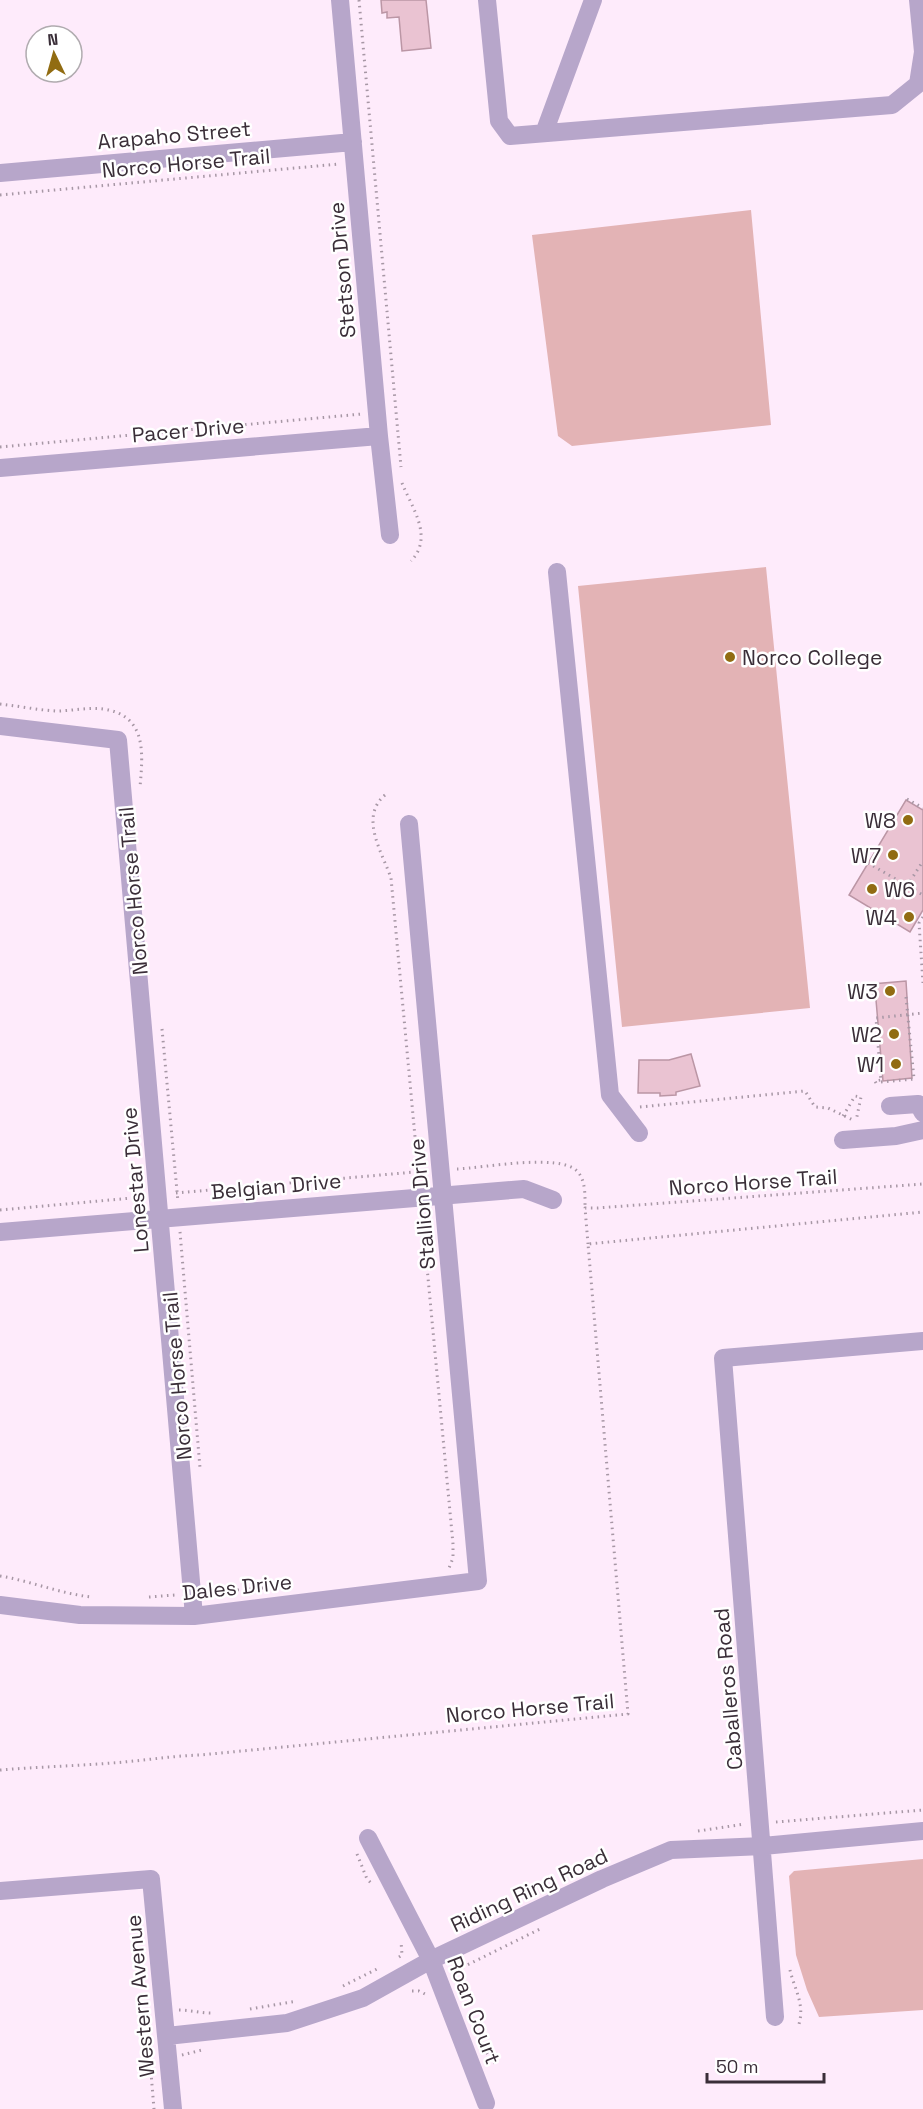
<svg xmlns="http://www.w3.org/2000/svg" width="923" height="2109" font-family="'Space Grotesk',sans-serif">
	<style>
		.green { fill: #e3b3b5 }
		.building { fill: #eac3d2; stroke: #bb96a5; stroke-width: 1.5 }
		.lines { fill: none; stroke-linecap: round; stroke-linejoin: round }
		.path { stroke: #a797a5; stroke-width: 3; stroke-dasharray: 1.5 4.5; stroke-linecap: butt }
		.minor { stroke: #b7a6ca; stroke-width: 18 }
		.poi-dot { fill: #916c12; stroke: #fff; stroke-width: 2 }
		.labels { text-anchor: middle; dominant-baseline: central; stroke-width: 5; stroke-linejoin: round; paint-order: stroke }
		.street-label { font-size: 21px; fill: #3a2e38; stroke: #fff }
		.poi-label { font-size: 21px; fill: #3a2e38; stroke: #fff; text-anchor: end }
	</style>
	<rect width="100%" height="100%" fill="#feebfb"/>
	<!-- green -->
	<path class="green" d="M751,210L771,425L572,446L558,436L532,235Z
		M766,567L810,1008L622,1027L578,586Z
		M923,1859V2010L819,2017L807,1990L796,1955L789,1876L794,1871Z"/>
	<!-- building -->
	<path class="building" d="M381,0H426L431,48L402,51L399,17L387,18V12L382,13Z
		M906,800L923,810V910L910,932L849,895Z
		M906,981L912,1078L883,1081L876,1000H874L872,984Z
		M691,1054L700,1086L676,1092V1095L660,1096V1093H638L639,1060H669Z"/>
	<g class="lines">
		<!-- path -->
		<path class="path" d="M359,0L401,467
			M0,195L339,164
			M0,447L362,414
			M402,483C412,508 434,537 411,561
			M0,704C18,706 38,710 56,711C72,711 88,707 103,709C147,715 143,753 140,787
			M385,795C359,817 382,852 391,878L419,1180
			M907,799L923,808
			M868,863L923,895
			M907,886L923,861
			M923,917L919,923L923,983
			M906,997L914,1079L881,1082L876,1018L923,1013
			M162,1029L178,1202
			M876,1083L875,1081L881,1080
			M640,1107L805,1091L815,1107L828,1108L855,1121
			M843,1116L855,1096L861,1097L856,1121
			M457,1169C483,1168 559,1153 577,1171C586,1180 585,1197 585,1208
			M176,1193L426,1171
			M0,1210L143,1197
			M422,1214L453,1544V1558L449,1568
			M180,1232L200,1468
			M588,1244L585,1208H597L923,1184
			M0,1576C31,1581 61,1594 92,1597
			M209,1582L212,1592L288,1586
			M149,1597L175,1595
			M0,1770C37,1767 74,1766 112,1763C141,1761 170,1756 200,1755L628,1714L588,1244L923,1212
			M776,1822L923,1810
			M698,1831L745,1824
			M357,1854L367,1879L373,1885
			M399,1957L402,1955L401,1941
			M790,1970C794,1988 805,2004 799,2024
			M453,1974L455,1971L542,1928
			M343,1986L377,1969
			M412,1991H419L425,1994
			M250,2009L297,2001
			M179,2010C190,2010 200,2013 211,2013
			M148,2036L154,2109
			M483,2048L497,2066
			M182,2055L202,2050"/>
		<!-- minor -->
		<path class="minor" d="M340,0L379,436L390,535
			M487,0L499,121L510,136L892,105L918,84L923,52L918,0
			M544,133L593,0
			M0,173L353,142
			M0,468L379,436
			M557,572L610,1095L639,1133
			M0,726L118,740L194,1616
			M890,1106L918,1104L923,1113
			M843,1140L896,1136L923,1130
			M0,1232L524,1189L553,1200
			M0,1605L80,1615L194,1616L478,1581L409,824
			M368,1838L431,1960L486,2103
			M0,1891L151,1879L173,2109
			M775,2017L723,1358L923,1341
			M167,2036L287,2023L363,1998L431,1960L602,1879L671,1850L763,1846L923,1831"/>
	</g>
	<!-- markers -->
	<g class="poi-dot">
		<circle cx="730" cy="657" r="6"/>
		<circle cx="908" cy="820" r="6"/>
		<circle cx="893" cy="855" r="6"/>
		<circle cx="872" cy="889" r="6"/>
		<circle cx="909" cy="917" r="6"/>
		<circle cx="890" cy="991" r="6"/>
		<circle cx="894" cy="1034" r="6"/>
		<circle cx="896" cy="1064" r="6"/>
	</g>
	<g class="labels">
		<!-- street labels -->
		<g class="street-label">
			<text transform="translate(174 135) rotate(-5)">Arapaho Street</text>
			<text transform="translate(186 163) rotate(-5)">Norco Horse Trail</text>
			<text transform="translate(342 270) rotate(-95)">Stetson Drive</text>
			<text transform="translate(188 430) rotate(-5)">Pacer Drive</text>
			<text transform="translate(133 891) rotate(-95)">Norco Horse Trail</text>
			<text transform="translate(135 1180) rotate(-95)">Lonestar Drive</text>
			<text transform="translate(753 1182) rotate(-4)">Norco Horse Trail</text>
			<text transform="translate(276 1186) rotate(-5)">Belgian Drive</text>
			<text transform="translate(422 1204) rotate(-95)">Stallion Drive</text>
			<text transform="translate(177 1376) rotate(-95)">Norco Horse Trail</text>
			<text transform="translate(237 1587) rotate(-6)">Dales Drive</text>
			<text transform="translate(728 1689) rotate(-95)">Caballeros Road</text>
			<text transform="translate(530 1708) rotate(-5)">Norco Horse Trail</text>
			<text transform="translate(529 1890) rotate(-25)">Riding Ring Road</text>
			<text transform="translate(140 1996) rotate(-95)">Western Avenue</text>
			<text transform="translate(474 2010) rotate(69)">Roan Court</text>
		</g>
		<!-- poi labels -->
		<g class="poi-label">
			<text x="742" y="657" text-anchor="start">Norco College</text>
			<text x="896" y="820">W8</text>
			<text x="881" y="855">W7</text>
			<text x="884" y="889" text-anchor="start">W6</text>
			<text x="897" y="917">W4</text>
			<text x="878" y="991">W3</text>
			<text x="882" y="1034">W2</text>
			<text x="884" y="1064">W1</text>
		</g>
	</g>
	<!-- north arrow -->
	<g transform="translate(54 54) rotate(355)"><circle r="28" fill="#ffffff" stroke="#b0abaf" stroke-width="1.5"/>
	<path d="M0-4.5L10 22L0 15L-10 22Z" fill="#916c12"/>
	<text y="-9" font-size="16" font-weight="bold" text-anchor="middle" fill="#3a2e38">N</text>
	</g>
	<!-- scale -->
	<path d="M707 2073v9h117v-9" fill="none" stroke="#3a2e38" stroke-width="3"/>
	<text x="716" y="2073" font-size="18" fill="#3a2e38" stroke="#ffffff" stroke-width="4.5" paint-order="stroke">50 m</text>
</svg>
